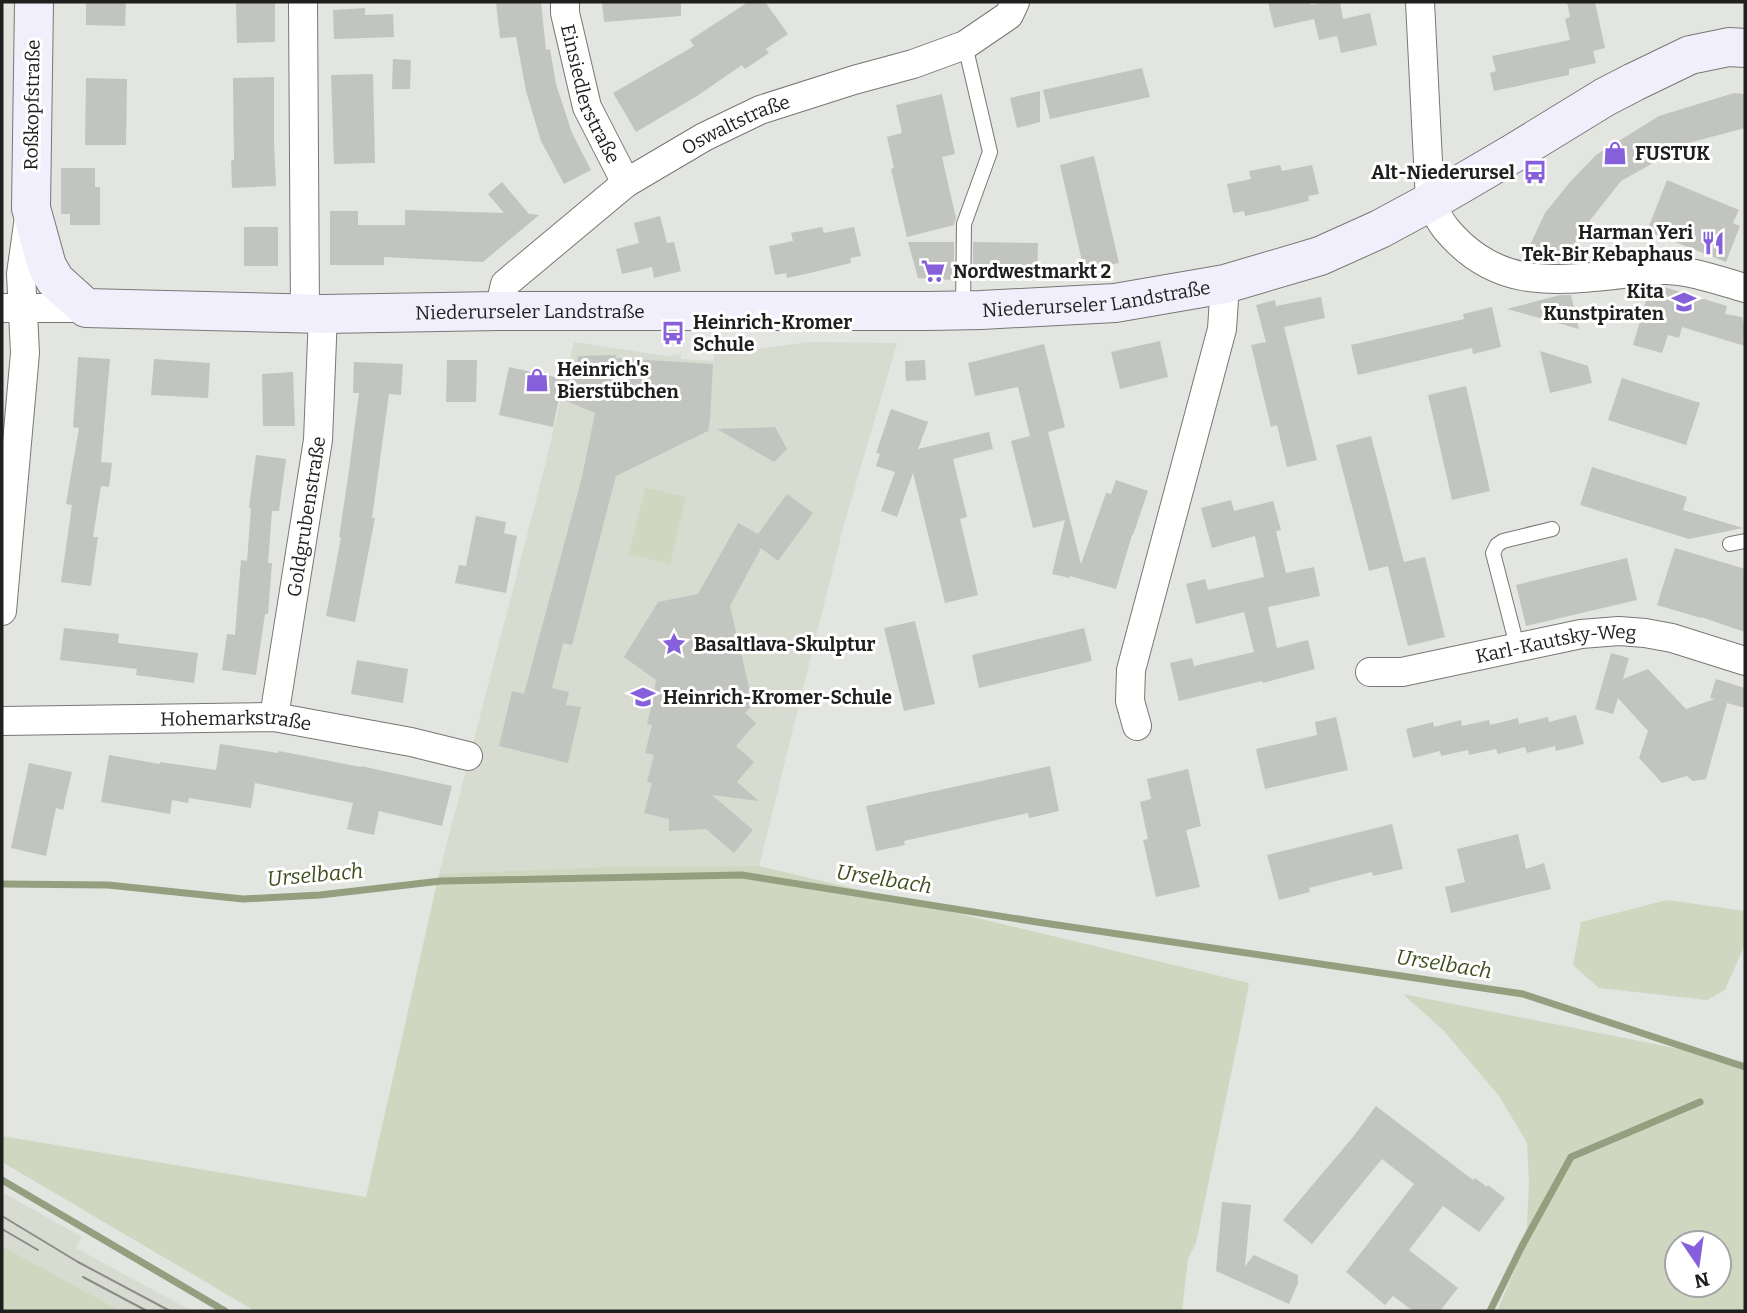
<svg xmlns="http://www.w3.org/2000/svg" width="1747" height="1313" font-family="Bitter,serif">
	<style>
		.built { fill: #d7dbd0 }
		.green { fill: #cfd7c1; fill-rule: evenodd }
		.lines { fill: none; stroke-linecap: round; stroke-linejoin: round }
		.stream { stroke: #949f80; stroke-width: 7 }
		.building { fill: #c2c4c0 }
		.lane-casing { stroke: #777875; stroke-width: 16 }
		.street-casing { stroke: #777875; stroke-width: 30 }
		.secondary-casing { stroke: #777875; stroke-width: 40 }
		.lane { stroke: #fff; stroke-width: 14 }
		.street { stroke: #fff; stroke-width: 28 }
		.secondary { stroke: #f2effc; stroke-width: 38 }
		.tram { stroke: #8b8c89; stroke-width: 2 }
		.labels { text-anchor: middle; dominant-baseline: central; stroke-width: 6; stroke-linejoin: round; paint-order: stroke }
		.street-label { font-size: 19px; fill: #1f1f1e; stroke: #fff }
		.poi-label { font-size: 19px; font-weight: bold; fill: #1f1f1e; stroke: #fff; text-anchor: start }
		.water-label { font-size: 21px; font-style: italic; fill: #3f4d1b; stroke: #fff }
	</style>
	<rect width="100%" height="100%" fill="#e3e5e1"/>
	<!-- built -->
	<path class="built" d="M574,342L666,356L681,354V359L714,361V352L729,353L809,342L897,343L843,528L759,866L604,867L439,874L545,466Z
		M2,1192L82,1237L76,1248L192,1311H121L2,1246Z"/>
	<!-- green -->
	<path class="green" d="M645,488L686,497L670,564L629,554Z
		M759,866L1249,983L1242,1021L1196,1243L1188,1259L1182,1311H255L2,1162V1136L366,1197L439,874L604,867Z
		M1667,900L1745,911V944L1725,990L1707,1000L1599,988L1573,965L1581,922Z
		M1403,994L1745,1062V1311H1497L1526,1244L1529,1182L1527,1143L1499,1096L1444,1031ZM1719,1243V1285H1677V1243Z
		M2,1246L121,1311H2Z"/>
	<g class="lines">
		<!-- stream -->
		<path class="stream" d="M2,884L108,885L243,899L320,895L441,881L742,875L1037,922L1523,994L1745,1067
			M2,1180L225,1311
			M1490,1311L1522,1246L1571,1157L1700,1102"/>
	</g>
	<!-- building -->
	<path class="building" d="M86,2H126L125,26L86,25Z
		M236,2H275V42L237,43Z
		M496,2H541L546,50L550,49L556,84L572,133L591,170L564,184L541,141L526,91L516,37L500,38Z
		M602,2H681V16L604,22Z
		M748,2H765L788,34L766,49L769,53L745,69L742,65L697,96L636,132L613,93L694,46L690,40Z
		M1268,2H1310L1311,5L1329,2H1340L1343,19L1370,13L1377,45L1341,53L1337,36L1319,40L1314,19L1274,28Z
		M1567,2H1595L1605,48L1593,51L1596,63L1569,69V75L1494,91L1490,73L1496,71L1492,56L1570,40L1565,19L1570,17Z
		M365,8V15L393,14L394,37L334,39L333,10Z
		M393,59L411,60L410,89H392Z
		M1142,68L1150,97L1050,119L1043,90Z
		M373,74L375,163L334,164L331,75Z
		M274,77V143L276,186L232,188L231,161L234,160L233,78Z
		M86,78L127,79L126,145H85Z
		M1040,91V122L1017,128L1010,98Z
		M1734,93L1745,94V128L1681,145L1683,142L1648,166L1621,181L1580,233L1566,260L1530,245L1545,213L1570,182L1596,155L1659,116Z
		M942,94L955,154L942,157L956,218L954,225L907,237L891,169L894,168L887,137L902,133L896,105Z
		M1094,156L1119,263L1084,270L1060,165Z
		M1280,165L1282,171L1312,165L1319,194L1308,196L1309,201L1272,210L1245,216L1244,211L1233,213L1227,184L1251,179L1249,171Z
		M61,168H95V187H100V225H70V214H61Z
		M1667,180L1739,210L1733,223L1740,226L1726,262L1647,231Z
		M502,182L529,214L539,215L483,262L384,257V265H330V211H358V225H405V210L504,213L488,194Z
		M660,216L667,243L674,242L681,271L654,278L652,267L622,274L616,249L639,243L634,223Z
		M244,227H278V266H244Z
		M822,227L824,233L854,227L861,256L850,258L851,263L814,272L787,278L786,273L775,275L769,246L793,241L791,233Z
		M908,242H954V280L918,278Z
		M973,242L1038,243L1037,277L973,276Z
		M1661,286L1727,306L1725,314L1742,317L1745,329V346L1682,327L1679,338L1668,335L1662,353L1633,345L1650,287Z
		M1560,295H1571L1579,329L1507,309Z
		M1321,297L1325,318L1284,327L1317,460L1287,467L1277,425L1271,427L1251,345L1266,342L1256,305L1275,300L1276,306Z
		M1492,307L1501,347L1473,354L1472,348L1358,375L1351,345L1464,319L1463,314Z
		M1160,341L1168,377L1120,389L1111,352Z
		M1044,344L1065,427L1048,432L1081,564L1106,493L1111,494L1116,480L1148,491L1133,535H1132L1116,589L1070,576V578L1052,574L1065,520L1033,528L1011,441L1030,436L1018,387L975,396L968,363Z
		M1540,351L1588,366L1592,383L1550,393Z
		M616,355L615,358L713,364L710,419L708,431L616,476L572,645L563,643L552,688L569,692L566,705L581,707L568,763L499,746L512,691L524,694L582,477L595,413L559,398L553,427L499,415L509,367L573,381L578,356Z
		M78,357L110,359L101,462L112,463L109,487L101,486L93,537H98L91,586L61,582L72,505L66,504L79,428L73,427Z
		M154,359L210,363L208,398L151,395Z
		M447,360H477L476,402H446Z
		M925,360L926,380L906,381L905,361Z
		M354,362L403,364L401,395L389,394L372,518H375L355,622L326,616L341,538L339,537L349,470L359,393H353Z
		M293,372L295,426H263L262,374Z
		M1622,378L1700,403L1686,445L1608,420Z
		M1466,386L1490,491L1452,500L1428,395Z
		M891,409L928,422L918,449L989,432L993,449L953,459L967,517L960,519L978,595L945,603L913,473L897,517L881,511L895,472L876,466L880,454L876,453Z
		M775,427L787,449L774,462L717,429Z
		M1371,436L1404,562L1425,557L1445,637L1408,646L1388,566L1369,571L1336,445Z
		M256,455L286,459L279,511H272L268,563H272L268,614H265L256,675L222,670L227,634L235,635L241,560L247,561L251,508H249Z
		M1592,467L1687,497L1683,510L1743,528L1689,539L1580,505Z
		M787,494L813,513L778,561L761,548L730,606L750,691L758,699L745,713L756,723L736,746L754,762L737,782L759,801L712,795L753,830L734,853L706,829L669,831V819L644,813L652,783L647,782L654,755L645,753L652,725L647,724L653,700L656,680L624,657L658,602L698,594L738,523L758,534Z
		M1231,500L1234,511L1273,501L1281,530L1276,531L1286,573L1314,567L1320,596L1268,607L1277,648L1308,640L1315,669L1263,683L1262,681L1179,701L1170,663L1192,658L1194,666L1254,652L1244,612L1196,624L1186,584L1205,579L1208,590L1264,577L1255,536L1212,548L1201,508Z
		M476,516L506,522L504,533L517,536L506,593L455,583L459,565L466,566Z
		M1675,548L1745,569V632L1701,617V618L1657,605Z
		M1627,558L1637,600L1526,626L1516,585Z
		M915,621L935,704L904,711L884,628Z
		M64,628L119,634L118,643L198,653L194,683L136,675L137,669L60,660Z
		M1084,628L1092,661L979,688L972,655Z
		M1611,653L1629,658L1623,679L1648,669L1686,709L1715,699L1710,698L1716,679L1745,688V708L1727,703L1706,779L1693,781L1687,776L1662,783L1639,758L1648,731L1618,698L1613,714L1595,709Z
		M357,660L408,669L403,703L351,694Z
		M1576,715L1584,744L1556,751L1555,746L1527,753L1525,747L1498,754L1496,749L1469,755L1468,750L1441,756L1440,751L1413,758L1406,729L1433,722L1434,727L1461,720L1462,726L1489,720L1490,725L1518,718L1519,724L1548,717L1549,722Z
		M1336,717L1348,770L1265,789L1256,749L1317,735L1315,722Z
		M220,744L278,753L279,751L361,767V766L452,786L442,826L379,811L374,835L347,829L353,803L255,783L251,808L189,798L188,803L172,800L170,814L101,802L109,755L160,764V762L216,770Z
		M29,763L72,772L63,810L56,808L46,856L11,848Z
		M1050,766L1059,811L1029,818L1028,813L904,841L905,845L876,851L866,806Z
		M1188,769L1201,826L1186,830L1200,887L1156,897L1143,840L1148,839L1140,802L1151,799L1147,779Z
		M1392,824L1403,869L1373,876L1372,872L1340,880L1309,888L1310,892L1279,900L1267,855Z
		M1518,834L1526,869L1544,863L1551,889L1451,913L1445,887L1465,882L1457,849Z
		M1376,1106L1473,1180L1475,1178L1487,1187L1488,1185L1505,1198L1479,1232L1443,1206L1409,1250L1458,1288L1440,1311H1413L1393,1296L1385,1305L1346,1272L1414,1184L1382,1159L1312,1244L1283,1220L1353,1137Z
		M1222,1202L1251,1205L1245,1266L1254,1255L1298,1275V1283L1289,1304L1216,1271Z"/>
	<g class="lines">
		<!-- lane casing -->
		<g class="lane-casing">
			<path id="lane" d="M963,309L964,224L990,152L965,45
				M1730,544L1745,541
				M1517,646L1493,553L1497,545L1503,541L1552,529"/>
		</g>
		<!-- street casing -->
		<g class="street-casing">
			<g id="street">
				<path d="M303,2L305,313"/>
				<path id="s1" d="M565,2V13L587,107L626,183"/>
				<path d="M1420,2L1430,202C1435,211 1440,222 1447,230C1494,286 1547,282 1614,275C1631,273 1650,269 1667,270C1693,271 1720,281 1745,288"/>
				<path d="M2,308H86"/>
				<path id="s2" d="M499,311L505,284L626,183L704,137L760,110L854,80L913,64L965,45L1009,15L1015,2"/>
				<path d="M2,611L25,353L21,274L29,217"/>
				<path id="s3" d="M1370,672H1402L1581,634L1619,631L1645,633L1672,638L1745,661"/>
				<path id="s4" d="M274,717L318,440L323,314"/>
				<path id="s5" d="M2,721L274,717L411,742L468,756"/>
				<path d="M1137,726L1130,701L1131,670L1222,329L1225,284"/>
			</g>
		</g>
		<!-- secondary casing -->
		<g class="secondary-casing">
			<g id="secondary">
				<path id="s6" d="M34,2L31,208L47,266L55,280L86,308L323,314L499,311H929L981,310L1115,303L1225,284L1320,256L1380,229L1430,202L1512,154L1605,97L1634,82L1690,55L1729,47L1745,48"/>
			</g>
		</g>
		<!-- lane -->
		<use href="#lane" class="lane"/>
		<!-- street -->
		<use href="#street" class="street"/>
		<!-- secondary -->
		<use href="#secondary" class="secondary"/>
		<!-- tram -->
		<path class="tram" d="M2,1216L78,1262L170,1311
			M2,1229L38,1250
			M83,1277L147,1311"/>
	</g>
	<!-- icons -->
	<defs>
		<g id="shop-bare" transform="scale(1.89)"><path d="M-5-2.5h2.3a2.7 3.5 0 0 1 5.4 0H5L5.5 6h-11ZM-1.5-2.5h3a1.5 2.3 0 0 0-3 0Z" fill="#8660db" stroke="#fff" stroke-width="2.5" paint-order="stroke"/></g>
		<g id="bus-bare" transform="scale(1.89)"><path d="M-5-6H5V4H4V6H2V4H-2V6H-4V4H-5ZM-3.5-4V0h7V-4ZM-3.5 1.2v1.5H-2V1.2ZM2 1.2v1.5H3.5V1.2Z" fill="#8660db" stroke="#fff" stroke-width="2.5" paint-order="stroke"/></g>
		<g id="restaurant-bare" transform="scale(1.89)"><path d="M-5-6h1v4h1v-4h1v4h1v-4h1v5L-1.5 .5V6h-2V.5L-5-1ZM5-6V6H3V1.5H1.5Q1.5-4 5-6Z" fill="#8660db" stroke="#fff" stroke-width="2.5" paint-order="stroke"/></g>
		<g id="supermarket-bare" transform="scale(1.89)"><path d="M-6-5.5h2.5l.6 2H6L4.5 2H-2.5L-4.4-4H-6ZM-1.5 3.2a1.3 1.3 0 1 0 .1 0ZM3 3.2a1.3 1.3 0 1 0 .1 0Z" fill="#8660db" stroke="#fff" stroke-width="2.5" paint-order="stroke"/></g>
		<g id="school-bare" transform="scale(1.89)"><path d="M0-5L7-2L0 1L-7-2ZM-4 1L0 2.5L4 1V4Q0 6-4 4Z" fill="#8660db" stroke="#fff" stroke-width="2.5" paint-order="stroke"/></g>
		<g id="sight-bare" transform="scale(1.89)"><path d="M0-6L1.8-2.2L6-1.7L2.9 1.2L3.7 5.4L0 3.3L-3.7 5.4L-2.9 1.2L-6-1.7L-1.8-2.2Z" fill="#8660db" stroke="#fff" stroke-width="2.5" paint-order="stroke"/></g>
	</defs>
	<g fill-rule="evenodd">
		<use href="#shop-bare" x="1615" y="153"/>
		<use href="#bus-bare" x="1535" y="172"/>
		<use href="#restaurant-bare" x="1713" y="243"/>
		<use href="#supermarket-bare" x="933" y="271"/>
		<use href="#school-bare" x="1684" y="302"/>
		<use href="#bus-bare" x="673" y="333"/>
		<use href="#shop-bare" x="537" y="380"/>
		<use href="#sight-bare" x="674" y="644"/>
		<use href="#school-bare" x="643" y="697"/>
	</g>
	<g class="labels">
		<!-- street labels -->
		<g class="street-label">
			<text stroke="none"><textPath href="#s1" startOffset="96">Einsiedlerstraße</textPath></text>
			<text transform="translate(32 105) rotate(-89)">Roßkopfstraße</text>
			<text stroke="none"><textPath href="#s2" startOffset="310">Oswaltstraße</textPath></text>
			<text stroke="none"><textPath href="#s6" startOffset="1335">Niederurseler Landstraße</textPath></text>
			<text stroke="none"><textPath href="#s6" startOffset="768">Niederurseler Landstraße</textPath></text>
			<text stroke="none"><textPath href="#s4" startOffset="203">Goldgrubenstraße</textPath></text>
			<text stroke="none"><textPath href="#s3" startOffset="189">Karl-Kautsky-Weg</textPath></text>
			<text stroke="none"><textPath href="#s5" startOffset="234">Hohemarkstraße</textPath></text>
		</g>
		<!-- poi labels -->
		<g class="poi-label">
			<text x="1635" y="153">FUSTUK</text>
			<text x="1515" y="172" text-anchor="end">Alt-Niederursel</text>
			<text x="1693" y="232" text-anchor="end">Harman Yeri<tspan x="1693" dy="22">Tek-Bir Kebaphaus</tspan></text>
			<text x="953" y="271">Nordwestmarkt 2</text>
			<text x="1664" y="291" text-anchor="end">Kita<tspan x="1664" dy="22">Kunstpiraten</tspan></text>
			<text x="693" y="322">Heinrich-Kromer<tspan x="693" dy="22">Schule</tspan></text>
			<text x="557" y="369">Heinrich's<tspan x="557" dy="22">Bierstübchen</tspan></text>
			<text x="694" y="644">Basaltlava-Skulptur</text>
			<text x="663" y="697">Heinrich-Kromer-Schule</text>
		</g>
		<!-- water labels -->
		<g class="water-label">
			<text transform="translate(315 875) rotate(-5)">Urselbach</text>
			<text transform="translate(884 879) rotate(9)">Urselbach</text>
			<text transform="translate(1444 964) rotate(9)">Urselbach</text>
		</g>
	</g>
	<!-- border -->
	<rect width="1747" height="1313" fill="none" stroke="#1f1f1e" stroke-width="7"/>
	<!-- north arrow -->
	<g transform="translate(1698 1264) rotate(167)"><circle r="33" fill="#ffffff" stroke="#a5a5a5" stroke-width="2"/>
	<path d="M0-5L12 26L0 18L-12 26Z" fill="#8660db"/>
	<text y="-10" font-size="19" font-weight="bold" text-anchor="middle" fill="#1f1f1e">N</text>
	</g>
</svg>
